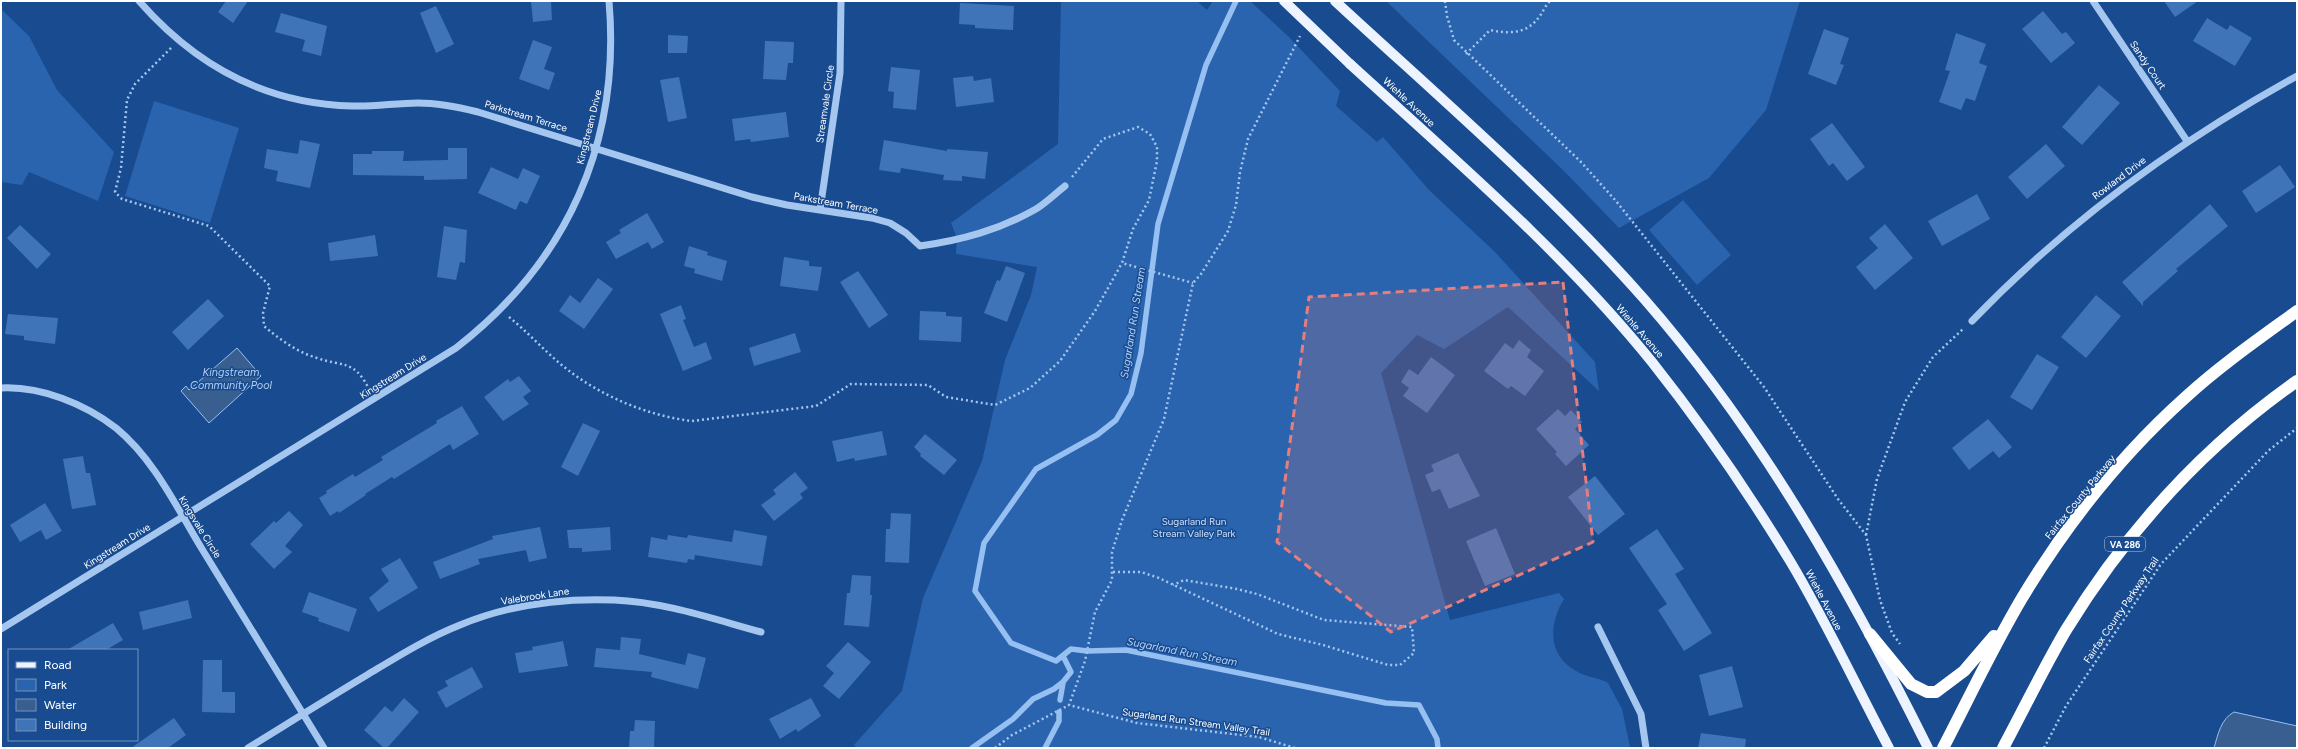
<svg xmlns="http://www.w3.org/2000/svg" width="2298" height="749" font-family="Figtree,sans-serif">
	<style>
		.green { fill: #2a64ae }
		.water { fill: #395e90; stroke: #97c0f2 }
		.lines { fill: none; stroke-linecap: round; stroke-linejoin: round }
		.stream { stroke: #97c0f2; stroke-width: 5.5 }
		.building { fill: #4074b8 }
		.path { stroke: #a5c6ef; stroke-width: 2.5; stroke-dasharray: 2 3; stroke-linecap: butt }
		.minor { stroke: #a5c6ef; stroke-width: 7 }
		.major { stroke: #edf4ff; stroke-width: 10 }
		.highway { stroke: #fff; stroke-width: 12 }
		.major-bridge { stroke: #edf4ff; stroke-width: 10 }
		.marked { fill: #e67e7e; fill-opacity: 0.2; stroke: #e67e7e; stroke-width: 3; stroke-dasharray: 8 5; stroke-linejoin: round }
		.labels { text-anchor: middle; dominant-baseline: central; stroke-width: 3; stroke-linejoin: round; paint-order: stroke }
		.shield { fill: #184b8f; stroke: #bac9dd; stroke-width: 1 }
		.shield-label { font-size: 9px; font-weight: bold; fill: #fff }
		.street-label { font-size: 10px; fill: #fff; stroke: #184b8f }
		.park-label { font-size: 10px; fill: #cbe0fb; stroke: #184b8f }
		.water-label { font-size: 11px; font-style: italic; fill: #b1d0f6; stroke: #184b8f }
	</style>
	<rect width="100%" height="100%" fill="#184b8f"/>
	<!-- green -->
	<path class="green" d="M1061,1H1197L1207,10L1213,1H1250L1289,37L1340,91L1336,106L1377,142L1383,137L1430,191L1495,252L1595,362L1599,391L1508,307L1444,349L1417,335L1381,373L1450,620L1559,593L1564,599C1547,627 1548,659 1582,674C1591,678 1600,678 1608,683L1622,709L1630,747L857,748L854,745L902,691L923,598L982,461L1005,360L1031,295L1037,267L956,254L957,238L951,223L1058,144Z
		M1386,1H1800L1766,110L1709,178L1619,228L1565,172Z
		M1,9L29,36L57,90L114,152L98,201L29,172L22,185L1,182Z
		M154,101L239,128L210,223L125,196Z
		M1683,200L1731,255L1697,285L1649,230Z"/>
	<!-- water -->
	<path class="water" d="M237,348L261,376L209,423L181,391L186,386L189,390Z
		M2234,712L2297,726V748H2214C2218,734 2221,719 2234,712Z"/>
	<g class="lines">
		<!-- stream -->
		<path class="stream" d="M1236,1L1206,65L1158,224L1141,353L1131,394L1116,420L1097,435L1036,469L984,543L975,591L1011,643L1056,661L1071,649L1087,651L1126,650L1386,703L1419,705L1437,739L1438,748
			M1060,700L1063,683
			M972,748L1013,719L1033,699L1054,689L1063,682L1071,672L1063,656
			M1045,748L1059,721V712"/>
	</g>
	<!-- building -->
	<path class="building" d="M226,1H248L233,23L218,12Z
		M531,1H551L552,20L533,22Z
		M2164,1H2198L2175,17Z
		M960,3L1014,6L1013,30L975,28V25L959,24Z
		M436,6L454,44L436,53L420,13Z
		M2043,11L2062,34L2066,32L2075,43L2051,63L2022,29Z
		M281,13L327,26L321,56L302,51L305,40L275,32Z
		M2207,18L2227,30L2230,25L2252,38L2235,66L2193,41Z
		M1824,29L1849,38L1840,64L1844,65L1836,85L1808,74Z
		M1956,33L1986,44L1979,63L1987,66L1975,101L1966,98L1961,110L1939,102L1950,71L1945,70Z
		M668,35L688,36L687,53H668Z
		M533,40L552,47L544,69L555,73L549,90L519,79Z
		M765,41L794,42L793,63H788L786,80L763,79Z
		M891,67L920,70L916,110L893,108L894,92L888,91Z
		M973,76L974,81L991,78L994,102L956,107L953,78Z
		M679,77L687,118L668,122L660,80Z
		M2099,85L2120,103L2082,145L2062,127Z
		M786,112L789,137L751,142L750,139L735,141L732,119Z
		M1832,123L1865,167L1847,181L1833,163L1829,166L1810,139Z
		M300,140L320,144L310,188L276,181L278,171L264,168L267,149L298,154Z
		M884,140L947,151V149L988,152L985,179L962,176V181L943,180L944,175L901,168L900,173L879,170Z
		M2046,144L2065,166L2027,199L2008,177Z
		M448,148H467V179L424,180V176L353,175V154H372V151H404L403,161L448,160Z
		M2280,165L2295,187L2256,213L2242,191Z
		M491,167L518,179L523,168L540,176L527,204L520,201L516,210L478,193Z
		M1977,194L1990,219L1942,246L1928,221Z
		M2210,204L2228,226L2176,269L2178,271L2143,302V306L2122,282Z
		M647,213L664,242L652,249L648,242L616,259L606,242L621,233L619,230Z
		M1885,224L1913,258L1875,290L1856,267L1878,248L1869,238Z
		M20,225L51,254L37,269L7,238Z
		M444,226L467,230L465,263L460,262L456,280L437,277Z
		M375,235L378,256L330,261L328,243Z
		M689,246L708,252L707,255L727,261L722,281L694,273L695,269L684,266Z
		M784,257L809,261V266L822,267L818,291L780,286Z
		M1006,266L1025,273L1007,322L984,313L997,280L1000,281Z
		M858,271L888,315L869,328L840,282Z
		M598,278L613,289L584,329L559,311L570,295L580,303Z
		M2096,295L2121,316L2086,358L2061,337Z
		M208,299L224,316L188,350L172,332Z
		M681,305L686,319L683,320L694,347L706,342L712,359L683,371L660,314Z
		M920,311L946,312V316L962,317L961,342L919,340Z
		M8,314L58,318L55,344L24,340V336L5,334Z
		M795,333L801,352L754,366L749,348Z
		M1519,340L1531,350L1527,357L1544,371L1525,396L1511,386L1508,389L1484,371L1505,343L1513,349Z
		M2037,354L2059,367L2032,410L2010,397Z
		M1431,357L1455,375L1427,413L1403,396L1409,388L1401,382L1409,369L1418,375Z
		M519,376L531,391L523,397L529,404L503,421L484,397L508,379L510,382Z
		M462,406L479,434L453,450L450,444L394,479L392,477L365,494L366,495L339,513L338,511L330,516L319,498L327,493L326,491L353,474L355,477L383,460L381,457L437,423L436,421Z
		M1558,409L1565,416L1571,410L1582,422L1575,429L1589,445L1566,466L1555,454L1557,452L1536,429Z
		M1988,419L2012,447L1999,458L1993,451L1969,470L1952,448Z
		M583,423L600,431L578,476L561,467Z
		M882,431L887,455L855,461L854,458L837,462L832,441Z
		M925,434L957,460L944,475L920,456L921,454L914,447Z
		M1458,453L1480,496L1449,509L1440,489L1432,492L1425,475L1434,471L1431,465Z
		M83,456L86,473H90L96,505L72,509L63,459Z
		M795,472L808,488L800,494L803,498L774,521L761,505L776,494L773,490Z
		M1595,476L1625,514L1598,535L1568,497Z
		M45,503L62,531L46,540L41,530L20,542L10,525Z
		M289,511L303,525L285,546L292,552L274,569L250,544L274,521L276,523Z
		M891,513L911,514L909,563L885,562L886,529H890Z
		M540,527L547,558L529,562L526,550L478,559L480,564L440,579L433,562L493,539L492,536Z
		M610,527L611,550L582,552V548H569L567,530Z
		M1496,528L1515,574L1485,586L1466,541Z
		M1657,529L1684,569L1675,574L1712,633L1684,651L1658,610L1667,604L1629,548Z
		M734,530L767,536L762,566L695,555L694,560L688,559L687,563L648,557L651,537L667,540L668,535L687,538L688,535L732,542Z
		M400,558L418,588L378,612L369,598L389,581L381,569Z
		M852,575L871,576L870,595H872L869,627L844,625L847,593H850Z
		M309,592L357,609L349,632L318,621L319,618L302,612Z
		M188,600L192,618L143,630L139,612Z
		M113,623L123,640L106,650H67Z
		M621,637L641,639L639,654L685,665L688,653L706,658L698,689L651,677L652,672L594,667L596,648L620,650Z
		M563,641L568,666L519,673L515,653L533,650L532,647Z
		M848,642L871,662L839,699L823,686L834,673L826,666Z
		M203,660H222V692H235V713L202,712Z
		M1732,666L1743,707L1709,716L1699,675Z
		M472,667L483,687L446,708L437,692L448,686L445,681Z
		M404,698L419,712L387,748H384L364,730L385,706L392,712Z
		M811,698L821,716L798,732L796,729L780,739L769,719Z
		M174,718L186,735L168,748H131Z
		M635,720L655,721L654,748H629L630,731H634Z
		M1701,733L1746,739L1745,748H1698Z"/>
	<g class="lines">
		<!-- path -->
		<path class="path" d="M1445,1L1447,16L1454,40L1581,162L1616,201L1764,387L1838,499L1866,535L1880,600L1892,633L1900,644
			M171,48L135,84L127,100L121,168L115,192L122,199L209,226L270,286L263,313L264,326C279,339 297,352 317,358C342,367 353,359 368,387
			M1466,54L1490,30C1509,34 1527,34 1539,17C1543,12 1545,6 1550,1
			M1072,177L1103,139L1138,127L1150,134L1157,147V161L1149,200L1133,229L1122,263L1193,283
			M509,317C529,333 547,354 568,370C603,397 649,416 692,421L816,406L851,384L928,385L946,397L995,405L1030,388L1060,361L1095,311L1122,263
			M1866,535L1877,479L1905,402L1933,357L1963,329
			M1113,572H1141L1159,578L1278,634L1323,645L1388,665H1400L1414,653L1412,627L1324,620L1257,594L1237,589L1184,580L1173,585
			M995,748L1012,735L1069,705
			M1295,748L1259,737L1137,723L1069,705L1085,661L1095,612L1112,580V552L1122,520L1164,419L1193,283L1201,274L1228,231L1236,205L1240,172L1248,139L1300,36
			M2044,748L2066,706L2161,564L2268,451L2297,428"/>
		<!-- minor -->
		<path class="minor" d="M139,1C195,65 266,104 352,106C374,107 396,103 418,103C438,103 458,107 478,112L752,197L787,205L872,218L890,223L906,233L920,246C962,240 999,230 1036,209C1046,203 1056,193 1065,186
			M2093,1L2187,141
			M820,210L840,73L841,1
			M1972,321C2067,222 2177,142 2297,76
			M1,388C41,386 85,404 116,428C154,459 177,508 202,549C243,615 283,682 324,748
			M1598,627L1641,714L1646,748
			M1,629L456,348C568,261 621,142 609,1
			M248,748C287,724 327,699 367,675C397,657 427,638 460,625C508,605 562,598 614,600C664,602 713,619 761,632"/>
		<!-- major -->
		<path class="major" d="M1335,1C1440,98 1550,192 1645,300C1762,434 1849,589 1928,748
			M1350,64C1454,159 1563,252 1652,362C1702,425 1748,492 1790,561C1826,621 1856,686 1889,748"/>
		<!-- highway -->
		<path class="highway" d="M1870,634L1911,684L1927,692H1936L1964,671L1994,636
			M1943,748C1969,698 1993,647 2022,598C2066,525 2123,453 2187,396C2221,365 2260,338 2297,311
			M2003,748C2024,709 2043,669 2066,630C2126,532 2203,447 2297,381"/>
		<!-- major-bridge -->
		<path class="major-bridge" d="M1284,1L1350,64"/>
	</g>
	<!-- marked area -->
	<path class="marked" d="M1563,282L1593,542L1391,632L1277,542L1309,297Z"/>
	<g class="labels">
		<!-- shield labels -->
		<rect class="shield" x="2105" y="537" width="40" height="14" rx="3"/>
		<g class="shield-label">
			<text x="2125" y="544">VA 286</text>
		</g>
		<!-- street labels -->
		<g class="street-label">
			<text transform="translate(2148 65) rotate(56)">Sandy Court</text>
			<text transform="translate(1409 102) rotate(43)">Wiehle Avenue</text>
			<text transform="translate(825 104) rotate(-82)">Streamvale Circle</text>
			<text transform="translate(526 116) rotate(17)">Parkstream Terrace</text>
			<text transform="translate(589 127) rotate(-76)">Kingstream Drive</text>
			<text transform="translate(2119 178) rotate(-37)">Rowland Drive</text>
			<text transform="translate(836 203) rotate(10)">Parkstream Terrace</text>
			<text transform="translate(1640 331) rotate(49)">Wiehle Avenue</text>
			<text transform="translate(393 376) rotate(-32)">Kingstream Drive</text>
			<text transform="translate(2080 497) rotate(-51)">Fairfax County Parkway</text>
			<text transform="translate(200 527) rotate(58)">Kingsvale Circle</text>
			<text transform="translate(117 546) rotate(-32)">Kingstream Drive</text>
			<text transform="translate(535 596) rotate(-9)">Valebrook Lane</text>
			<text transform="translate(1824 600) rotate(62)">Wiehle Avenue</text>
			<text transform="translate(2121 610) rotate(-56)">Fairfax County Parkway Trail</text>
			<text transform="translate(1196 722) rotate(8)">Sugarland Run Stream Valley Trail</text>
		</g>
		<!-- park labels -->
		<g class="park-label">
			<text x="1194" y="521">Sugarland Run<tspan x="1194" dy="12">Stream Valley Park</tspan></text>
		</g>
		<!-- water labels -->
		<g class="water-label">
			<text transform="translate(1133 323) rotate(-81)">Sugarland Run Stream</text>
			<text x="231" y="372">Kingstream<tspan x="231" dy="13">Community Pool</tspan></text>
			<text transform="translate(1182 652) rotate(11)">Sugarland Run Stream</text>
		</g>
	</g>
	<!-- border -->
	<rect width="2298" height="749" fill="none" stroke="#ffffff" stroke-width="4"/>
	<!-- legend -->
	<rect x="8" y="649" width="130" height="92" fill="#184b8f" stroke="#7493bc"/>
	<rect x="16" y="662" width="20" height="6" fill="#edf4ff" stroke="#7493bc"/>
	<text x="44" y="669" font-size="12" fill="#ffffff">Road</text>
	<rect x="16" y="679" width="20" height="12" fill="#2a64ae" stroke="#7493bc"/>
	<text x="44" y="689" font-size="12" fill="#ffffff">Park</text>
	<rect x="16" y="699" width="20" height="12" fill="#395e90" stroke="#7493bc"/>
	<text x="44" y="709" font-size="12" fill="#ffffff">Water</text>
	<rect x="16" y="719" width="20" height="12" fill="#4074b8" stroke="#7493bc"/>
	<text x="44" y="729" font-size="12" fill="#ffffff">Building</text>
</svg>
